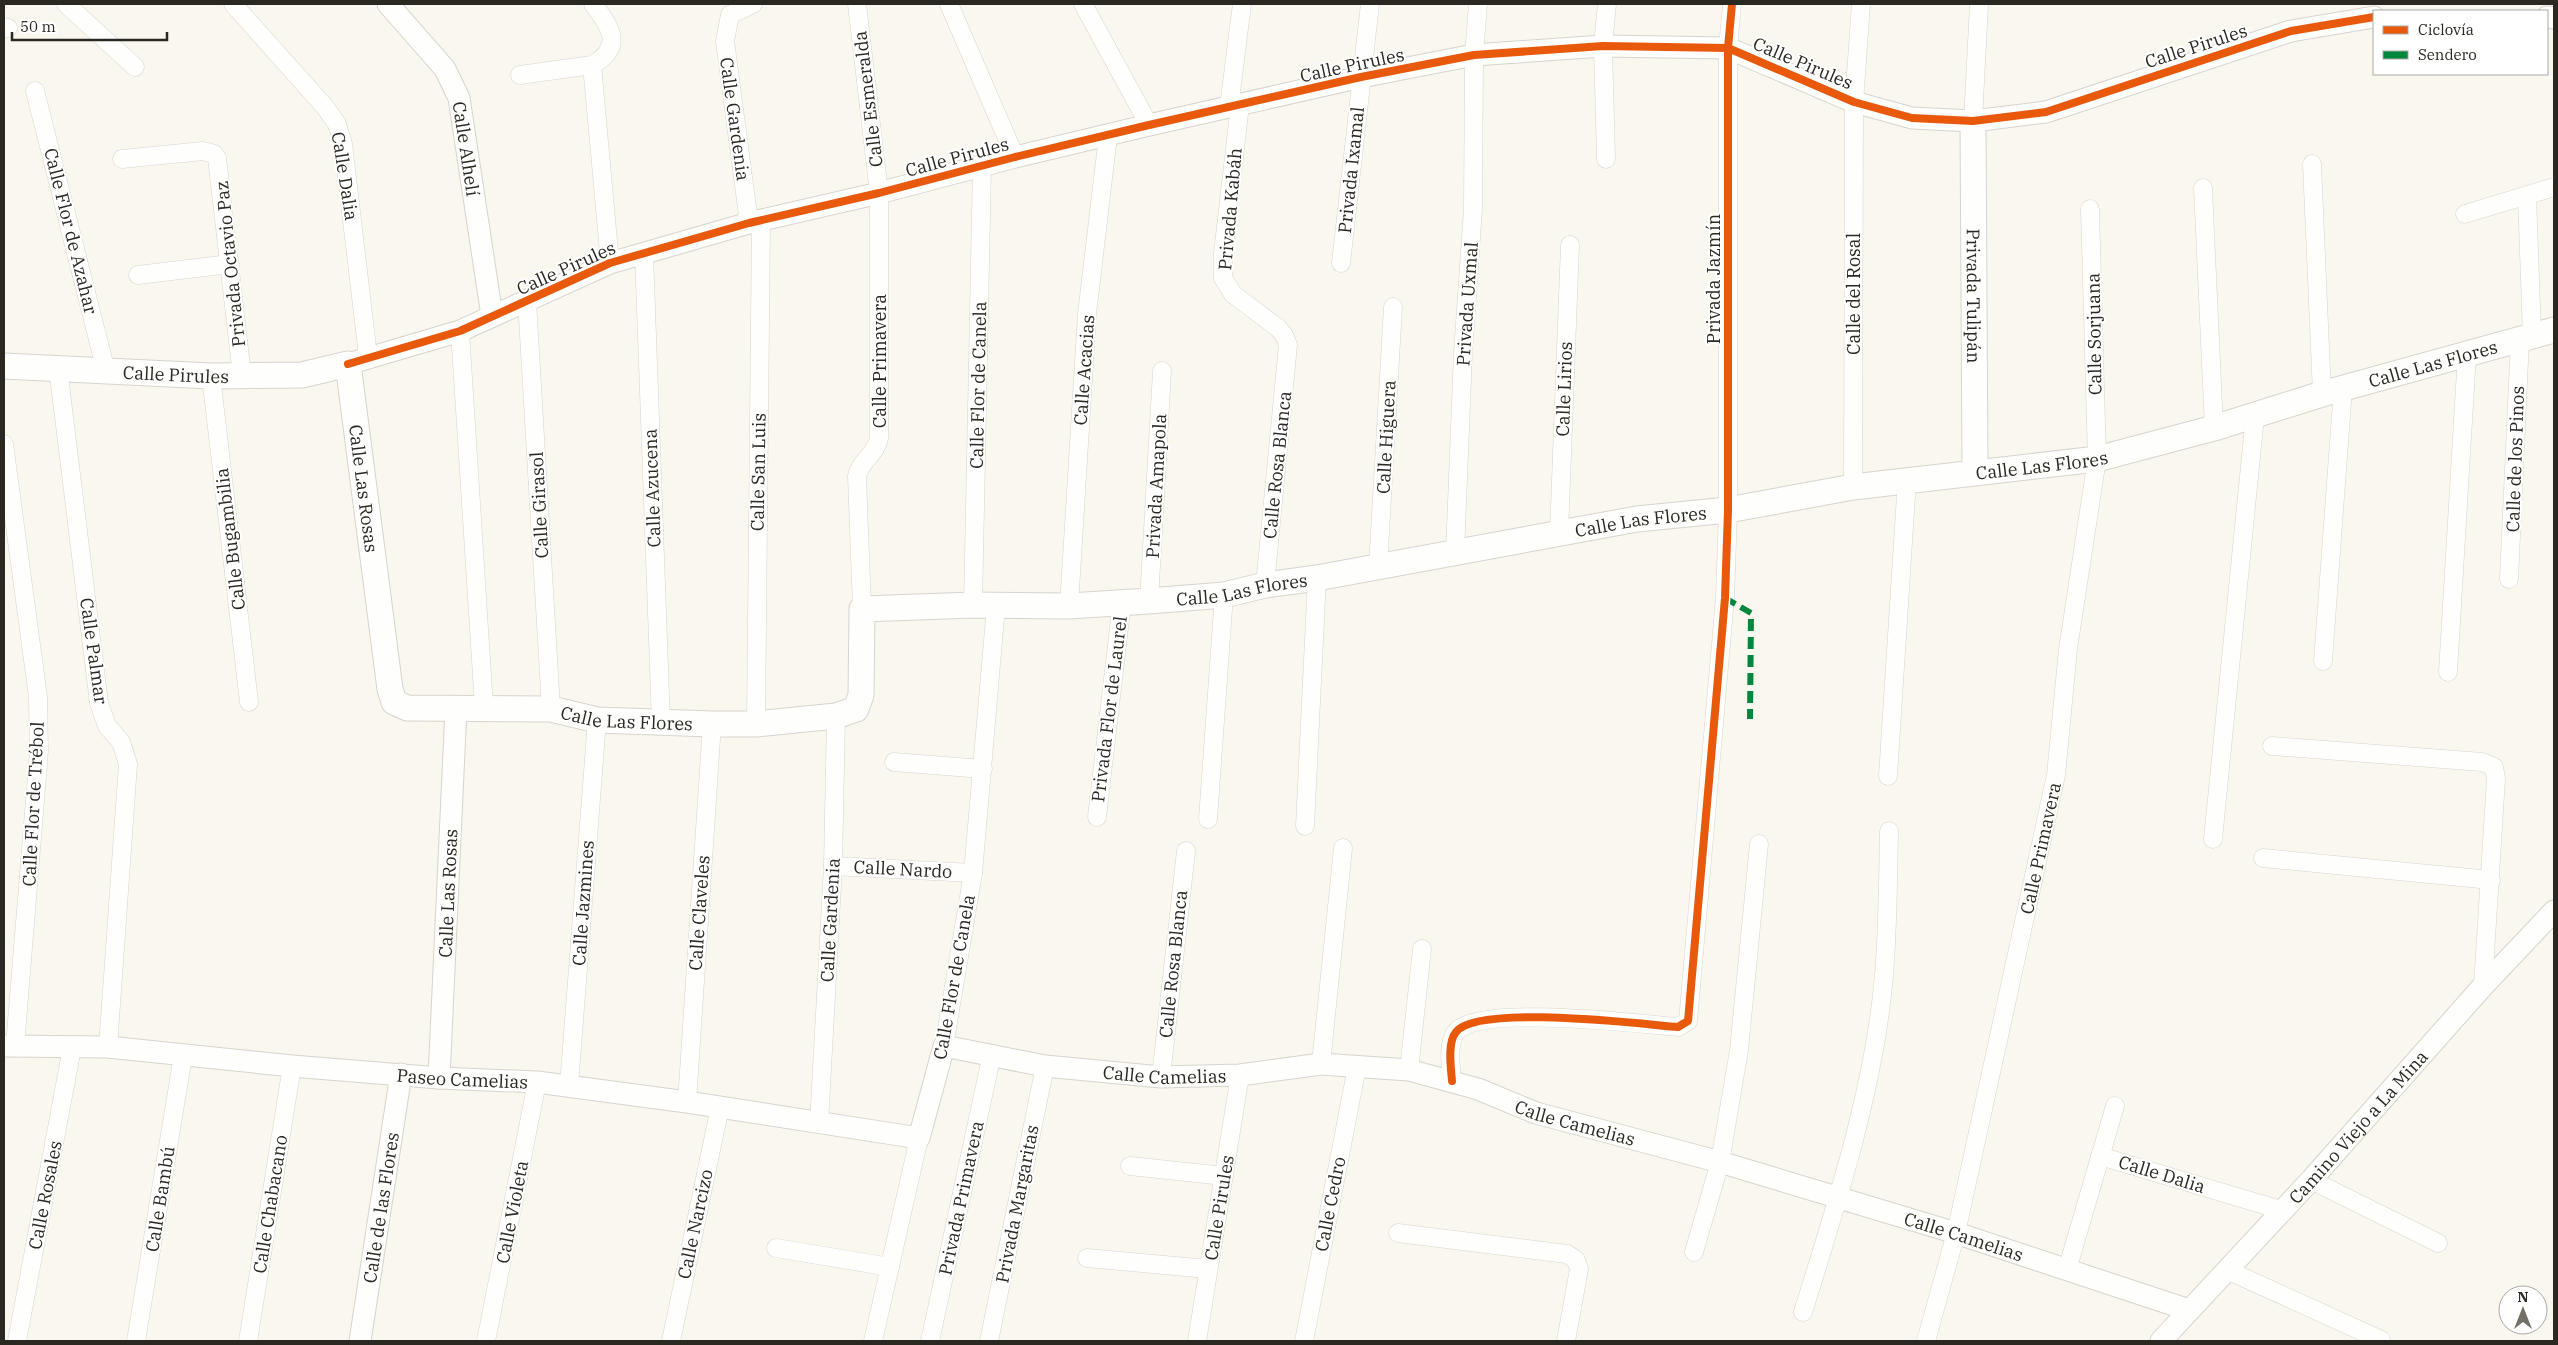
<svg xmlns="http://www.w3.org/2000/svg" width="2558" height="1345" font-family="'IBM Plex Serif',serif">
	<style>
		.lines { fill: none; stroke-linecap: round; stroke-linejoin: round }
		.minor-casing { stroke: #d7d4cd; stroke-width: 19 }
		.tertiary-casing { stroke: #d7d4cd; stroke-width: 23 }
		.secondary-casing { stroke: #d7d4cd; stroke-width: 27 }
		.minor { stroke: #fefefd; stroke-width: 18 }
		.tertiary { stroke: #fefefd; stroke-width: 21 }
		.secondary { stroke: #fefefd; stroke-width: 25 }
		.quiet { stroke: #00873e; stroke-width: 6; stroke-dasharray: 12 6; stroke-linecap: butt }
		.cycleway-casing { stroke: #fff; stroke-width: 11 }
		.cycleway { stroke: #e8590c; stroke-width: 8 }
		.labels { text-anchor: middle; dominant-baseline: central; stroke-width: 4; stroke-linejoin: round; paint-order: stroke }
		.street-label { font-size: 18px; fill: #2a2820; stroke: #fff }
	</style>
	<rect width="100%" height="100%" fill="#faf7ef"/>
	<g class="lines">
		<!-- minor casing -->
		<g class="minor-casing">
			<g id="minor">
				<path d="M66,4L135,67"/>
				<path d="M233,4L325,107L337,124L343,144L368,356"/>
				<path d="M857,4L879,193V438C877,453 860,461 857,476L862,609"/>
				<path d="M949,4L1015,157"/>
				<path d="M1083,4L1149,125"/>
				<path d="M730,15L725,41L749,223"/>
				<path d="M730,15L753,4"/>
				<path d="M4,27L8,28"/>
				<path d="M592,65L610,263"/>
				<path d="M520,75L592,65C625,47 610,26 593,4"/>
				<path d="M35,91L106,371"/>
				<path d="M1240,105L1223,253V278L1233,294L1278,328L1284,335L1288,345L1265,585"/>
				<path d="M1229,107L1242,4"/>
				<path d="M1973,121L1979,4"/>
				<path d="M122,159L203,151L214,154L217,158L242,375"/>
				<path d="M1606,159L1603,46L1607,4"/>
				<path d="M2312,164L2322,394"/>
				<path d="M2203,188L2214,428"/>
				<path d="M2527,195L2532,336"/>
				<path d="M2465,214L2554,187"/>
				<path d="M644,253L661,723"/>
				<path d="M1341,263L1370,4"/>
				<path d="M138,275L230,264"/>
				<path d="M527,301L551,709"/>
				<path d="M460,331L484,707"/>
				<path d="M58,368L99,703L107,726L121,742L128,764L108,1047"/>
				<path d="M211,376L249,702"/>
				<path d="M4,444L38,697L39,751L15,1046"/>
				<path d="M1853,487L1854,102L1861,4"/>
				<path d="M1559,533L1570,245"/>
				<path d="M1455,553L1463,353L1473,209L1474,55L1478,4"/>
				<path d="M1378,567L1393,307"/>
				<path d="M2509,579L2520,339"/>
				<path d="M1149,601L1162,371"/>
				<path id="s1" d="M973,605L982,166"/>
				<path d="M1069,606L1087,314L1108,136"/>
				<path d="M2323,661L2343,388"/>
				<path d="M2448,672L2467,354"/>
				<path d="M756,724L761,221"/>
				<path d="M2272,746L2482,762L2494,767L2496,779L2483,986"/>
				<path d="M894,762L983,769"/>
				<path d="M1888,776L1907,480"/>
				<path d="M1097,817L1122,602"/>
				<path d="M1208,819L1224,595"/>
				<path d="M1305,826L1317,578"/>
				<path d="M2213,839L2255,416"/>
				<path d="M2263,858L2491,880"/>
				<path d="M833,866L973,873"/>
				<path d="M944,1046L973,873L996,606"/>
				<path d="M1321,1064L1343,848"/>
				<path d="M1409,1070L1422,949"/>
				<path d="M1161,1077L1186,851"/>
				<path d="M1452,1081C1451,1068 1447,1043 1456,1032C1478,1004 1640,1024 1678,1027L1688,1021L1725,598L1728,510V48L1732,4"/>
				<path d="M569,1086L597,720"/>
				<path d="M687,1102L712,724"/>
				<path d="M819,1124L833,866L836,716"/>
				<path d="M2100,1156L2281,1210"/>
				<path d="M1130,1166L1224,1176"/>
				<path d="M2311,1180L2438,1243"/>
				<path d="M1398,1233L1567,1254L1576,1260L1579,1269L1566,1341"/>
				<path d="M776,1248L890,1267"/>
				<path d="M1694,1252L1720,1162L1739,1050L1759,844"/>
				<path d="M1087,1258L1208,1269"/>
				<path d="M2067,1270L2115,1106"/>
				<path d="M2227,1270L2381,1340"/>
				<path d="M1803,1312C1836,1206 1875,1086 1884,975C1888,927 1888,879 1889,831"/>
				<path d="M17,1341L72,1048"/>
				<path d="M136,1341L183,1056"/>
				<path d="M248,1341L292,1066"/>
				<path d="M486,1341L537,1082"/>
				<path d="M671,1341L720,1107"/>
				<path d="M873,1341L919,1138"/>
				<path d="M930,1341L992,1054"/>
				<path d="M989,1341L1045,1066"/>
				<path id="s2" d="M1197,1341L1240,1075"/>
				<path d="M1304,1341L1357,1067"/>
				<path id="s3" d="M1926,1341L1956,1233L2056,775L2068,649L2097,459L2090,209"/>
			</g>
		</g>
		<!-- tertiary casing -->
		<g class="tertiary-casing">
			<g id="tertiary">
				<path id="s4" d="M388,4L445,69L459,98L492,316"/>
				<path d="M2547,17L2554,18"/>
				<path d="M348,364L460,331L610,263L749,223L879,193L1015,157L1149,125L1361,77L1474,55L1603,46L1728,48L1854,102L1912,118L1973,121L2046,112L2291,31L2374,17"/>
				<path id="s5" d="M4,1046L108,1047L292,1066L439,1078L537,1082L687,1102L919,1138L944,1046L1045,1066L1161,1077L1240,1075L1321,1064L1409,1070L1478,1089L1536,1113L1720,1162L1956,1233L2189,1310"/>
				<path id="s6" d="M439,1078L456,708"/>
				<path id="s7" d="M360,1341L401,1074"/>
				<path id="s8" d="M2161,1341L2311,1180L2483,986L2554,911"/>
			</g>
		</g>
		<!-- secondary casing -->
		<g class="secondary-casing">
			<g id="secondary">
				<path id="s9" d="M1973,121L1975,471"/>
				<path id="s10" d="M4,366L211,376L302,375L348,364L390,689L394,702L407,708L551,709L597,720L712,724H756L836,716L856,709L861,695L862,609L973,605L1069,606L1149,601L1224,595L1265,585L1317,578L1637,519L1728,510L1853,487L2097,459L2214,428L2322,394L2554,330"/>
			</g>
		</g>
		<!-- minor -->
		<use href="#minor" class="minor"/>
		<!-- tertiary -->
		<use href="#tertiary" class="tertiary"/>
		<!-- secondary -->
		<use href="#secondary" class="secondary"/>
		<!-- quiet -->
		<path class="quiet" d="M1725,598L1751,613L1750,719"/>
		<!-- cycleway casing -->
		<g class="cycleway-casing">
			<path id="cycleway" d="M348,364L460,331L610,263L749,223L879,193L1015,157L1149,125L1361,77L1474,55L1603,46L1728,48L1854,102L1912,118L1973,121L2046,112L2291,31L2374,17
				M1452,1081C1451,1068 1447,1043 1456,1032C1478,1004 1640,1024 1678,1027L1688,1021L1725,598L1728,510V48L1732,4"/>
		</g>
		<!-- cycleway -->
		<use href="#cycleway" class="cycleway"/>
	</g>
	<g class="labels">
		<!-- street labels -->
		<g class="street-label">
			<text transform="translate(2196 46) rotate(-18)">Calle Pirules</text>
			<text transform="translate(1803 63) rotate(23)">Calle Pirules</text>
			<text transform="translate(1352 65) rotate(-12)">Calle Pirules</text>
			<text transform="translate(868 99) rotate(-97)">Calle Esmeralda</text>
			<text transform="translate(735 119) rotate(82)">Calle Gardenia</text>
			<text stroke="none"><textPath href="#s4" startOffset="170">Calle Alhelí</textPath></text>
			<text transform="translate(957 157) rotate(-15)">Calle Pirules</text>
			<text transform="translate(1351 170) rotate(-84)">Privada Ixamal</text>
			<text transform="translate(345 176) rotate(81)">Calle Dalia</text>
			<text transform="translate(1230 209) rotate(-85)">Privada Kabáh</text>
			<text transform="translate(71 231) rotate(76)">Calle Flor de Azahar</text>
			<text transform="translate(230 264) rotate(-96)">Privada Octavio Paz</text>
			<text transform="translate(566 268) rotate(-24)">Calle Pirules</text>
			<text transform="translate(1713 279) rotate(-90)">Privada Jazmín</text>
			<text transform="translate(1853 294) rotate(-90)">Calle del Rosal</text>
			<text stroke="none"><textPath href="#s9" startOffset="175">Privada Tulipán</textPath></text>
			<text transform="translate(1467 304) rotate(-86)">Privada Uxmal</text>
			<text transform="translate(2094 334) rotate(-91)">Calle Sorjuana</text>
			<text transform="translate(879 361) rotate(-90)">Calle Primavera</text>
			<text stroke="none"><textPath href="#s10" startOffset="2850">Calle Las Flores</textPath></text>
			<text transform="translate(1084 370) rotate(-86)">Calle Acacias</text>
			<text stroke="none"><textPath href="#s10" startOffset="172">Calle Pirules</textPath></text>
			<text stroke="none"><textPath href="#s1" startOffset="220">Calle Flor de Canela</textPath></text>
			<text transform="translate(1564 389) rotate(-88)">Calle Lirios</text>
			<text transform="translate(1386 437) rotate(-87)">Calle Higuera</text>
			<text transform="translate(2515 459) rotate(-88)">Calle de los Pinos</text>
			<text stroke="none"><textPath href="#s10" startOffset="2445">Calle Las Flores</textPath></text>
			<text transform="translate(1277 465) rotate(-84)">Calle Rosa Blanca</text>
			<text transform="translate(758 472) rotate(-89)">Calle San Luis</text>
			<text transform="translate(1156 486) rotate(-87)">Privada Amapola</text>
			<text transform="translate(652 488) rotate(-92)">Calle Azucena</text>
			<text stroke="none"><textPath href="#s10" startOffset="471">Calle Las Rosas</textPath></text>
			<text transform="translate(539 505) rotate(-93)">Calle Girasol</text>
			<text stroke="none"><textPath href="#s10" startOffset="2040">Calle Las Flores</textPath></text>
			<text transform="translate(230 539) rotate(-97)">Calle Bugambilia</text>
			<text stroke="none"><textPath href="#s10" startOffset="1635">Calle Las Flores</textPath></text>
			<text transform="translate(94 651) rotate(82)">Calle Palmar</text>
			<text transform="translate(1109 709) rotate(-83)">Privada Flor de Laurel</text>
			<text stroke="none"><textPath href="#s10" startOffset="922">Calle Las Flores</textPath></text>
			<text transform="translate(33 804) rotate(-87)">Calle Flor de Trébol</text>
			<text stroke="none"><textPath href="#s3" startOffset="506">Calle Primavera</textPath></text>
			<text transform="translate(903 869) rotate(3)">Calle Nardo</text>
			<text stroke="none"><textPath href="#s6" startOffset="185">Calle Las Rosas</textPath></text>
			<text transform="translate(583 903) rotate(-86)">Calle Jazmines</text>
			<text transform="translate(699 913) rotate(-86)">Calle Claveles</text>
			<text transform="translate(830 920) rotate(-87)">Calle Gardenia</text>
			<text transform="translate(1173 964) rotate(-84)">Calle Rosa Blanca</text>
			<text transform="translate(954 977) rotate(-80)">Calle Flor de Canela</text>
			<text stroke="none"><textPath href="#s5" startOffset="1239">Calle Camelias</textPath></text>
			<text stroke="none"><textPath href="#s5" startOffset="460">Paseo Camelias</textPath></text>
			<text stroke="none"><textPath href="#s5" startOffset="1659">Calle Camelias</textPath></text>
			<text stroke="none"><textPath href="#s8" startOffset="291">Camino Viejo a La Mina</textPath></text>
			<text transform="translate(2162 1174) rotate(17)">Calle Dalia</text>
			<text transform="translate(45 1195) rotate(-79)">Calle Rosales</text>
			<text transform="translate(961 1198) rotate(-78)">Privada Primavera</text>
			<text transform="translate(160 1199) rotate(-81)">Calle Bambú</text>
			<text transform="translate(270 1204) rotate(-81)">Calle Chabacano</text>
			<text transform="translate(1017 1204) rotate(-79)">Privada Margaritas</text>
			<text transform="translate(1330 1204) rotate(-79)">Calle Cedro</text>
			<text stroke="none"><textPath href="#s7" startOffset="135">Calle de las Flores</textPath></text>
			<text stroke="none"><textPath href="#s2" startOffset="135">Calle Pirules</textPath></text>
			<text transform="translate(512 1212) rotate(-79)">Calle Violeta</text>
			<text transform="translate(695 1224) rotate(-78)">Calle Narcizo</text>
			<text stroke="none"><textPath href="#s5" startOffset="2064">Calle Camelias</textPath></text>
		</g>
	</g>
	<!-- border -->
	<rect width="2558" height="1345" fill="none" stroke="#2a2820" stroke-width="10"/>
	<!-- legend -->
	<rect x="2373" y="10" width="175" height="65" fill="#ffffff" stroke="#aaa9a6"/>
	<rect x="2383" y="26" width="25" height="8" fill="#e8590c" stroke="#aaa9a6"/>
	<text x="2418" y="35" font-size="15" fill="#2a2820">Ciclovía</text>
	<rect x="2383" y="51" width="25" height="8" fill="#00873e" stroke="#aaa9a6"/>
	<text x="2418" y="60" font-size="15" fill="#2a2820">Sendero</text>
	<!-- north arrow -->
	<g transform="translate(2523 1310)"><circle r="24" fill="#ffffff" stroke="#aaa9a6"/>
	<path d="M0-4L9 19L0 12L-9 19Z" fill="#737068"/>
	<text y="-8" font-size="14" font-weight="bold" text-anchor="middle" fill="#2a2820">N</text>
	</g>
	<!-- scale -->
	<path d="M12 32v8h155v-8" fill="none" stroke="#2a2820" stroke-width="2.5"/>
	<text x="20" y="32" font-size="15" fill="#2a2820" stroke="#ffffff" stroke-width="4" paint-order="stroke">50 m</text>
</svg>
